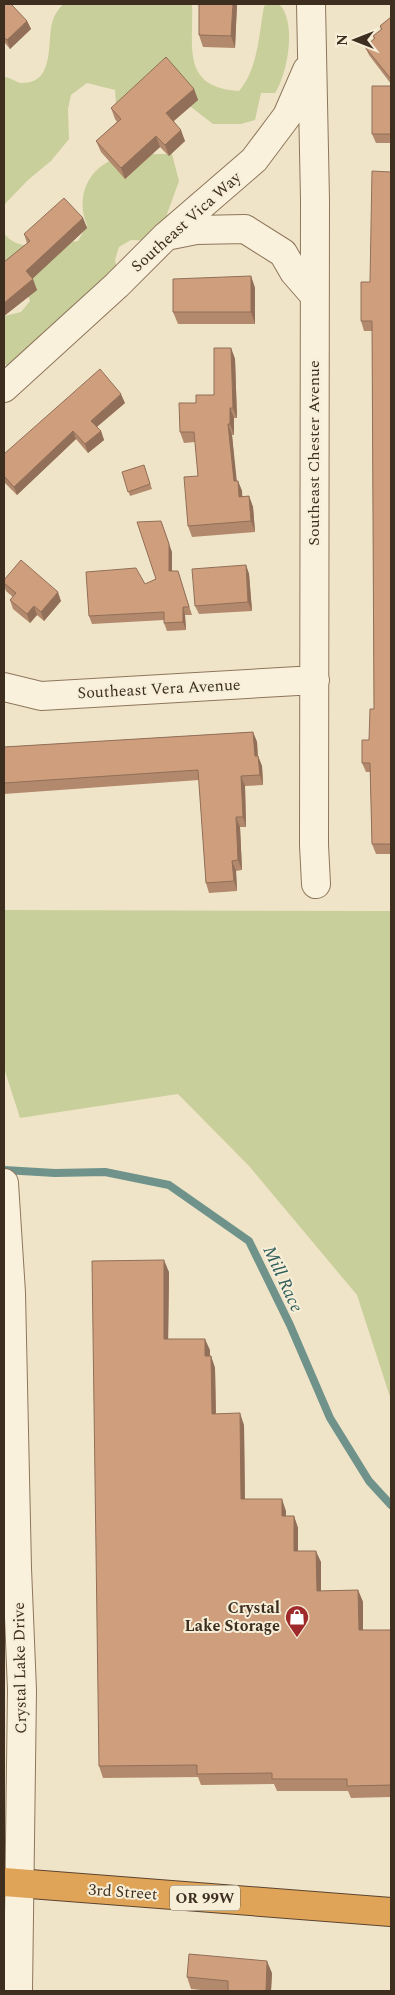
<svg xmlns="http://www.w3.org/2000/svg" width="395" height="1995" font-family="Spectral,serif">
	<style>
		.green { fill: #c9cf9b }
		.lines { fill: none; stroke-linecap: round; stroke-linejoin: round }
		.stream { stroke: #6f938a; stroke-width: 8 }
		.minor-casing { stroke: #8d765c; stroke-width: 30 }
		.highway-casing { stroke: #5b4430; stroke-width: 30 }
		.minor { stroke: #faf1dc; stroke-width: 28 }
		.highway { stroke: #e0a458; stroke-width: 28 }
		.wall { fill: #b2896c }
		.shaded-wall { fill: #916f58 }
		.building { fill: #cf9f7d; stroke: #916f58 }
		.labels { text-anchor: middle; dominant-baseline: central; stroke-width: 4; stroke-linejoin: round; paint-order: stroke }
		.shield { fill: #f7eed8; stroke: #756857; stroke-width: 1 }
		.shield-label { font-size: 15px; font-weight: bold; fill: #3d2e20 }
		.street-label { font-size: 16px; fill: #3d2e20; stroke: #f7eed8 }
		.poi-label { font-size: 16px; font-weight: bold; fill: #3d2e20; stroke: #f7eed8; text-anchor: end }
		.water-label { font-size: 18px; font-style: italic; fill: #2f5d5a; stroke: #f7eed8 }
	</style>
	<rect width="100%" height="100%" fill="#f0e4c8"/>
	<!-- green -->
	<path class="green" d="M63,4H192C194,46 180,87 239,91C258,69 259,34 264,6L268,4H279C297,21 288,73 275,93H261L255,120L241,124H213L191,107L172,97L116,104L115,90L87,83L71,95L68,109L69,139L51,161L28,180L4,205V77C11,77 16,83 22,83C58,83 45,37 54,17C56,12 60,8 63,4Z
		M143,154H172L179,181L167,214L166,229L160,241L131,240L119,247L115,260L118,274L26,371L4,364V316L21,312L30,301L25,288L4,282V233C18,255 57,243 78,241L87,225C76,200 86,171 112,160C121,156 133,156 143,154Z
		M4,910L391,911V1400L357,1295L249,1166L178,1094L20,1118L4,1068Z"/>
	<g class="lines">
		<!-- stream -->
		<path class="stream" d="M4,1170L55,1173L105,1172L169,1185L249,1241L290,1325L330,1418L369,1481L391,1505"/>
		<!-- minor casing -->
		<g class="minor-casing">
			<path id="minor" d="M311,4L315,200L314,845L316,884
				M166,236L196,230L245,229L283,253L294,272L314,295
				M4,388L117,285L166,236L254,160L287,116L307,70
				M4,687L41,696L315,680
				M4,1183L11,1293L17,1568L22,1690L18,1991"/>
		</g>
		<!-- highway casing -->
		<g class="highway-casing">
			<path id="highway" d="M4,1882L391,1912"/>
		</g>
		<!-- minor -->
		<use href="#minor" class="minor"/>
		<!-- highway -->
		<use href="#highway" class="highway"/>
	</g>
	<!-- wall -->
	<path class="wall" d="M4,4L27,21L31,29L10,49L5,43L4,44Z
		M237,4L235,48L203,47L199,35Z
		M391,17V84L369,55L365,47L374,39L373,36L381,30L380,26Z
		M391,86V143H376L372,134Z
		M194,89L198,100L174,121L185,141L169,156L160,147L125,179L101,152L96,141L117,122L115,119L111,108Z
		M391,172V854H376L372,844L370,772H366L362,763L369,740L374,709L372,331H364L361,321L370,282Z
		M83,218L87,228L32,279L37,290L4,316V262L27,243L24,234Z
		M251,276L255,288V324H178L173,312Z
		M231,348L235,359L237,418H234V435H232L236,481H238L242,491V496H249L253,507L255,532L192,537L188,526L198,476L195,442L184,443L180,432L196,403L214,395Z
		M125,403L97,427L101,431L104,440L88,453L76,439L17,495L4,482V454Z
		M144,465L152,489L130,496L122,472Z
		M172,552V571H178L192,615H185L186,630L167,631L164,623V620L92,624L89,616L145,584L156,579Z
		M246,565L249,574L252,611L199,614L195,606Z
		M4,580L61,601L44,621L37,615L30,623L13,609L10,600L13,597L6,591L4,585Z
		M253,732L257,742L258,756L262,766L263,785L245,786L246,827H240L242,870L236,871L237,891L209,893L206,883L199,780L4,794V747Z
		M169,1272L168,1339L210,1350V1356H211L215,1368L216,1414L244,1425L245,1499L286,1511V1516H294L298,1528V1551L321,1562V1591L358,1590L363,1602V1630H391V1797L351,1798L348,1791H277L274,1784L201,1785L198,1777L103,1778L99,1766Z
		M272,1973L271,1991H212L191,1989L187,1977Z"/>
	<!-- shaded-wall -->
	<path class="shaded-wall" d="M233,4H237L235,48L231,36Z
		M27,21L31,29L10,49L7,40Z
		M194,89L198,100L170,124L166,113Z
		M181,130L185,141L169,156L165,145Z
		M156,136L160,147L125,179L121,168Z
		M83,218L87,228L30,281L26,271Z
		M251,276L255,288V324L251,312Z
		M33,279L37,290L4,316V303Z
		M231,348L235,359L237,418L233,408Z
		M121,394L125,403L94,429L91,421Z
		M230,408L234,418V435L230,424Z
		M228,424L232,435L238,492L234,481Z
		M73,431L76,439L17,495L14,487Z
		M101,431L104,440L88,453L85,444Z
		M238,481L242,491L243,507L239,497Z
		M249,496L253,507L255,532L251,521Z
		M161,521L172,552V579L169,571Z
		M246,565L249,574L252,611L248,602Z
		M58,592L61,601L44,621L41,612Z
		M34,606L37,615L30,623L27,614Z
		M183,607L185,615L186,630L183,622Z
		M253,732L257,742L258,766L255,756Z
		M258,756L262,766L263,785L260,775Z
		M241,776L245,786L246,827L243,817Z
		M236,817L240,827L242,870L238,860Z
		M232,861L236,871L237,891L234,881Z
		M164,1260L169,1272L168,1350L164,1339Z
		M205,1339L210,1350V1368L205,1356Z
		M211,1356L215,1368L216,1425L212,1414Z
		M240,1413L244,1425L245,1511L241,1499Z
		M282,1499L286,1511V1528L282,1516Z
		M294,1516L298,1528V1563L294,1551Z
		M316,1551L321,1562V1603L317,1591Z
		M358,1590L363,1602V1642L359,1630Z
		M267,1961L272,1973L271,1991H266Z"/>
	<!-- building -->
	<path class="building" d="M4,4H11L27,21L7,40L4,37Z
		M199,4H233L231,36L199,35Z
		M391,17V79L365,47L375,38L373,36L382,29L380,26Z
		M166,57L194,89L166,113L181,130L165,145L156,136L121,168L96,141L121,119L111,108Z
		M372,86H391V134H372Z
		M372,171L391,172V844H372L370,763H362V740H369L370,709H374L372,321H361V282H370Z
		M64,198L83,218L26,271L33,279L4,303V262L30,241L24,234Z
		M251,276V312H173V279Z
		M214,348H231L233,408H230V424H228L234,481H238L239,497L249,496L251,521L188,526L184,477L198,476L194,432H180L179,403H196V395H214Z
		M100,369L121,394L91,421L101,431L85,444L73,431L14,487L4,476V454Z
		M144,465L150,484L128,492L122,472Z
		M161,521L169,544V571H178L189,607H183V622L164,623V612L89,616L86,572L136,568L145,584L156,579L137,522Z
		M21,560L58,592L41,612L34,606L27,614L10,600L16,593L4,583V580Z
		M246,565L248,602L195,606L192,569Z
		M253,732L255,756H258L260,775L241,776L243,817H236L238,860L232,861L234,881L206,883L198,770L4,783V747Z
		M164,1260V1339H205V1356H211L212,1414L240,1413L241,1499H282V1516H294V1551H316L317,1591L358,1590L359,1630H391V1785L347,1786V1779H272V1773L197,1774V1765L99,1766L92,1261Z
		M189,1954L267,1961L266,1991H228V1981L187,1977Z"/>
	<!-- icons -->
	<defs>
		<g id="shop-pin" transform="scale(1.25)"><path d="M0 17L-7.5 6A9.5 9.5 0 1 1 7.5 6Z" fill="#9e2a2b" stroke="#f7eed8"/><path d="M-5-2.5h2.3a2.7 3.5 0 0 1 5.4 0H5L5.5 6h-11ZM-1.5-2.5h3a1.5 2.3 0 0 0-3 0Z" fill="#fff"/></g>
	</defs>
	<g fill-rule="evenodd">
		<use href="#shop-pin" x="297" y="1617"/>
	</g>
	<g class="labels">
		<!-- shield labels -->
		<rect class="shield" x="170" y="1885.5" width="70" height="25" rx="4"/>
		<g class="shield-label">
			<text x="205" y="1898">OR 99W</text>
		</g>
		<!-- street labels -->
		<g class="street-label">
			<text transform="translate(186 222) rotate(-42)">Southeast Vica Way</text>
			<text transform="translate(314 453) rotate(-90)">Southeast Chester Avenue</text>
			<text transform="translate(159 689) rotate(-3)">Southeast Vera Avenue</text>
			<text transform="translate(20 1668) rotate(-91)">Crystal Lake Drive</text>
			<text transform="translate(123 1892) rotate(4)">3rd Street</text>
		</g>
		<!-- poi labels -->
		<g class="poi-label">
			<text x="280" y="1608">Crystal<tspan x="280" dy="18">Lake Storage</tspan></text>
		</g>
		<!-- water labels -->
		<g class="water-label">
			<text transform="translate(283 1279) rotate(65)">Mill Race</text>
		</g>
	</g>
	<!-- border -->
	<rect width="395" height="1995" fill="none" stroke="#3d2e20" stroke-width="10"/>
	<!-- north arrow -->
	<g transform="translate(355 40) rotate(270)" stroke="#f7eed8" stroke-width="4" paint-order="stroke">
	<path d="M0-4L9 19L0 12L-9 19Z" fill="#3d2e20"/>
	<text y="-8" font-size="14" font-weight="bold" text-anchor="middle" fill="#3d2e20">N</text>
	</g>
</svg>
